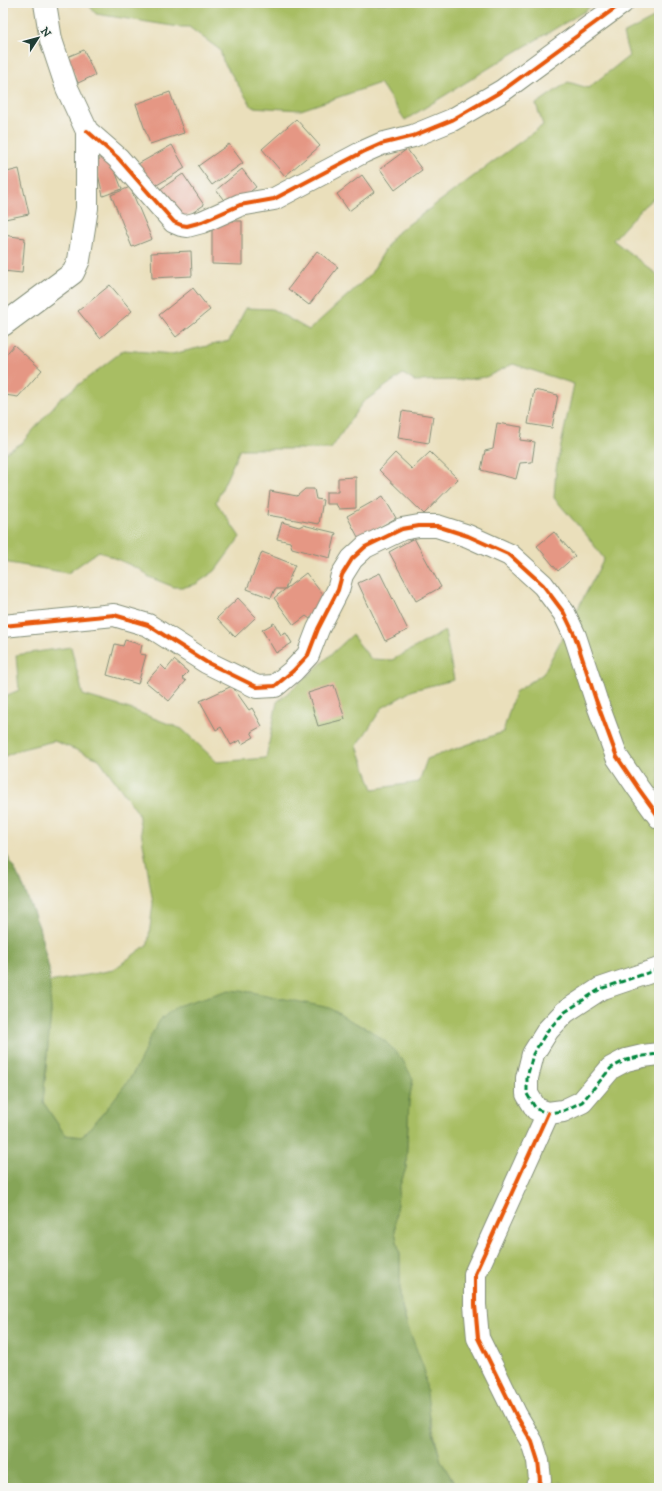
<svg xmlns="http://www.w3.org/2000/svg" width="662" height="1491" font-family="'IM FELL DW Pica',serif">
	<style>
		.green { fill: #a8be63; stroke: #647e4c }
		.forest { fill: #86a559; stroke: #527146 }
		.building { fill: #e59784 }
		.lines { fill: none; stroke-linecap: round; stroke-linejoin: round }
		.minor-casing { stroke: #848e78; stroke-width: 24 }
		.minor { stroke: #fff; stroke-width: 22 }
		.quiet { stroke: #00873e; stroke-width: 3; stroke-dasharray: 6 3; stroke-linecap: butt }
		.cycleway-casing { stroke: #f6f6f2; stroke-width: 6 }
		.cycleway { stroke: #e8590c; stroke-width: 4 }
	</style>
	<rect width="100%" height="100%" fill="#f6f6f2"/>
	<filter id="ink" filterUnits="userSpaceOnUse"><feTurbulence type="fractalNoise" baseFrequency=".025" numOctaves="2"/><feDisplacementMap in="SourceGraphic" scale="8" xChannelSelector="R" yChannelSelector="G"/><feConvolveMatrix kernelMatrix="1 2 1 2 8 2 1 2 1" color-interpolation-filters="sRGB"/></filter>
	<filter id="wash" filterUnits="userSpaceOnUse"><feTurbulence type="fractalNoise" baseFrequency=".012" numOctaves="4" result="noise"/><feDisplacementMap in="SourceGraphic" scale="16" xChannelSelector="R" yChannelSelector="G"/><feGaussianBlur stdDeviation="0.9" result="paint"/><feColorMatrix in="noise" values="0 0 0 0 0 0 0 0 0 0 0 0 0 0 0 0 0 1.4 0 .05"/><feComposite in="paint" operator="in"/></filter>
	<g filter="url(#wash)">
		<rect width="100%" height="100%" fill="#eadfbb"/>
		<!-- green -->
		<path class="green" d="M87,3H595L585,11L507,57L405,120L380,83L301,110L252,107L223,61L220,50L189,27H179L96,14Z
			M659,15V194L644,206L613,240L659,276V1488H567L560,1482L540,1488H457L441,1461L400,1298V1255L395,1232L396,1210L399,1188L406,1168L409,1100L413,1079L368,1029L349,1020L149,1039C146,1046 144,1054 141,1060C126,1089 103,1113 82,1137L65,1135L43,1102L51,1011L49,982L113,970L148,944L153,903L138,813L99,759L54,741L22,749L3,757V697L19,690L16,655L71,647L83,695L130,709L182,729L217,762L266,758L277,702L312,672L352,635L371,659L392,660L445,631L454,680L413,690L382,708L357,746L373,789L419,782L427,759L503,732L515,692L543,674L604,559L588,537L554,498L556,469L574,384L513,364L486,377L462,380L414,381L403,374L362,403L331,449H240L216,502L240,537L215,571L196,584L185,587H174L149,577L141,570L99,551L68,573L9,563L3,561V454L22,443L60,399L124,350L172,354L229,341L246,308L272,309L309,330L370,275L394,235L543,125L536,104L568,82L588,88L629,56L623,34Z"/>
		<!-- forest -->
		<path class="forest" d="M3,848L22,883L39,927L49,969L51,1011L43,1102L65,1135L82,1137L105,1111L131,1077L141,1059L149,1039L160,1020L177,1006L229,990L251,992L330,1008L349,1020L368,1029L386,1042L402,1059L413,1079L409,1100L406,1168L399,1188L396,1210L395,1232L400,1255V1298L405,1319L424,1369L431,1426L441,1461L457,1488H3Z"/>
		<g id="blocks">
			<!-- building -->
			<path class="building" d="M84,50L95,75L78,83L67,57Z
				M170,92L184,133L150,144L136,104Z
				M296,119L320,146L285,176L262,149Z
				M229,144L243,163L212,185L198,166Z
				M172,145L185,168L152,188L138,164Z
				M407,149L422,170L395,190L380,169Z
				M109,155L122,189L103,196L95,161Z
				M19,169L29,214L5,219L3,209V173Z
				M242,169L256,187L230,208L216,190Z
				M183,174L204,205L180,221L159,190Z
				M362,175L374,192L349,211L337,194Z
				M130,187L152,239L132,247L111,195Z
				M212,221H242V265L212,264Z
				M3,235L25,238L22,273L3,271Z
				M191,251L192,276L152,278L151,253Z
				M317,251L338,267L309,305L288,289Z
				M110,285L132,311L100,338L78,311Z
				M193,288L210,310L176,337L159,315Z
				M14,345L42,370L18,397L5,395L3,399V358Z
				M534,390L558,395L552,428L528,424Z
				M402,411L433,416L429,443L398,438Z
				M497,423L522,427L520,440L535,442L532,462L520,463L516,479L481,470L485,451L493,449Z
				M430,452L458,479L424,514L379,470L395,453L412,469Z
				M356,477V508L339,509L336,504H326V492H338V478Z
				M305,489H314L316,499L323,500L319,524L267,515L270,491L297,496Z
				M383,496L396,518L359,539L347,516Z
				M282,522L299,527L303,525L336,533L330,558L292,548L290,542L277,539Z
				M554,532L575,556L558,571L537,546Z
				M414,538L441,587L416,601L389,552Z
				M262,552L295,565L285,589H275L271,598L247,589Z
				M306,573L330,604L310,619L306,616L294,625L274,598Z
				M380,573L408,630L385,641L358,583Z
				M238,598L256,617L235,637L217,618Z
				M274,623L281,635L286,633L292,643L276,653L262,630Z
				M125,640L142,645L140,654L146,655L138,684L107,675L115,644L123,646Z
				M174,660L188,672L182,678L186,681L169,701L146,682L161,665L166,670Z
				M334,685L345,719L318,726L308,693Z
				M232,686L249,710L252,708L262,726L251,732L254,737L242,744L240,740L231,745L221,727L216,730L200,701Z"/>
		</g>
	</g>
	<g filter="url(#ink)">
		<use href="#blocks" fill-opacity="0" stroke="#848e78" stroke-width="1"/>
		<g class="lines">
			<!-- minor casing -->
			<g class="minor-casing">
				<path id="minor" d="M87,131L118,158L174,222L181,225L187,226L202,222L240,205L274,199L363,152L381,144L413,136L452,120L502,91L622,3
					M3,325L73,273L79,260L87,208V131L67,88L51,40L45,3
					M3,626L114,615L148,625L206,662L257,687L275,686L293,671L308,655L318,629L338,590L342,575L352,559L365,547L402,529L419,526H437L468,536L510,555L543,585L564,613L575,636L596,700L617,757L638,788L659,817
					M659,969L600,989L565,1012L548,1030L533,1054L527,1078V1094L536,1109L548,1113L563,1111L582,1102L611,1068L626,1060L643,1056L659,1054
					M536,1488L540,1480L538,1461L532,1442L516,1415L478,1338L475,1305V1274L548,1113"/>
			</g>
			<!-- minor -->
			<use href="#minor" class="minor"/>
			<!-- quiet -->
			<path class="quiet" d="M659,969L600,989L565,1012L548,1030L533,1054L527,1078V1094L536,1109L548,1113L563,1111L582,1102L611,1068L626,1060L643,1056L659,1054"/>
			<!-- cycleway casing -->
			<g class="cycleway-casing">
				<path id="cycleway" d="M87,131L118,158L174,222L181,225L187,226L202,222L240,205L274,199L363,152L381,144L413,136L452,120L502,91L622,3
					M3,626L114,615L148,625L206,662L257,687L275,686L293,671L308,655L318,629L338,590L342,575L352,559L365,547L402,529L419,526H437L468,536L510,555L543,585L564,613L575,636L596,700L617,757L638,788L659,817
					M536,1488L540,1480L538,1461L532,1442L516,1415L478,1338L475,1305V1274L548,1113"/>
			</g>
			<!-- cycleway -->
			<use href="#cycleway" class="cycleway"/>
		</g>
	</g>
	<!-- margin -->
	<rect width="662" height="1491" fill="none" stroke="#f6f6f2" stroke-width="16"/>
	<!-- north arrow -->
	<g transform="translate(38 38) rotate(54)" stroke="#f6f6f2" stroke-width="3" paint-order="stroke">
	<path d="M0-3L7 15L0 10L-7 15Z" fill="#1f3d34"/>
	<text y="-6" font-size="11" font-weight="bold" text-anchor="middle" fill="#1f3d34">N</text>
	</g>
</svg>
